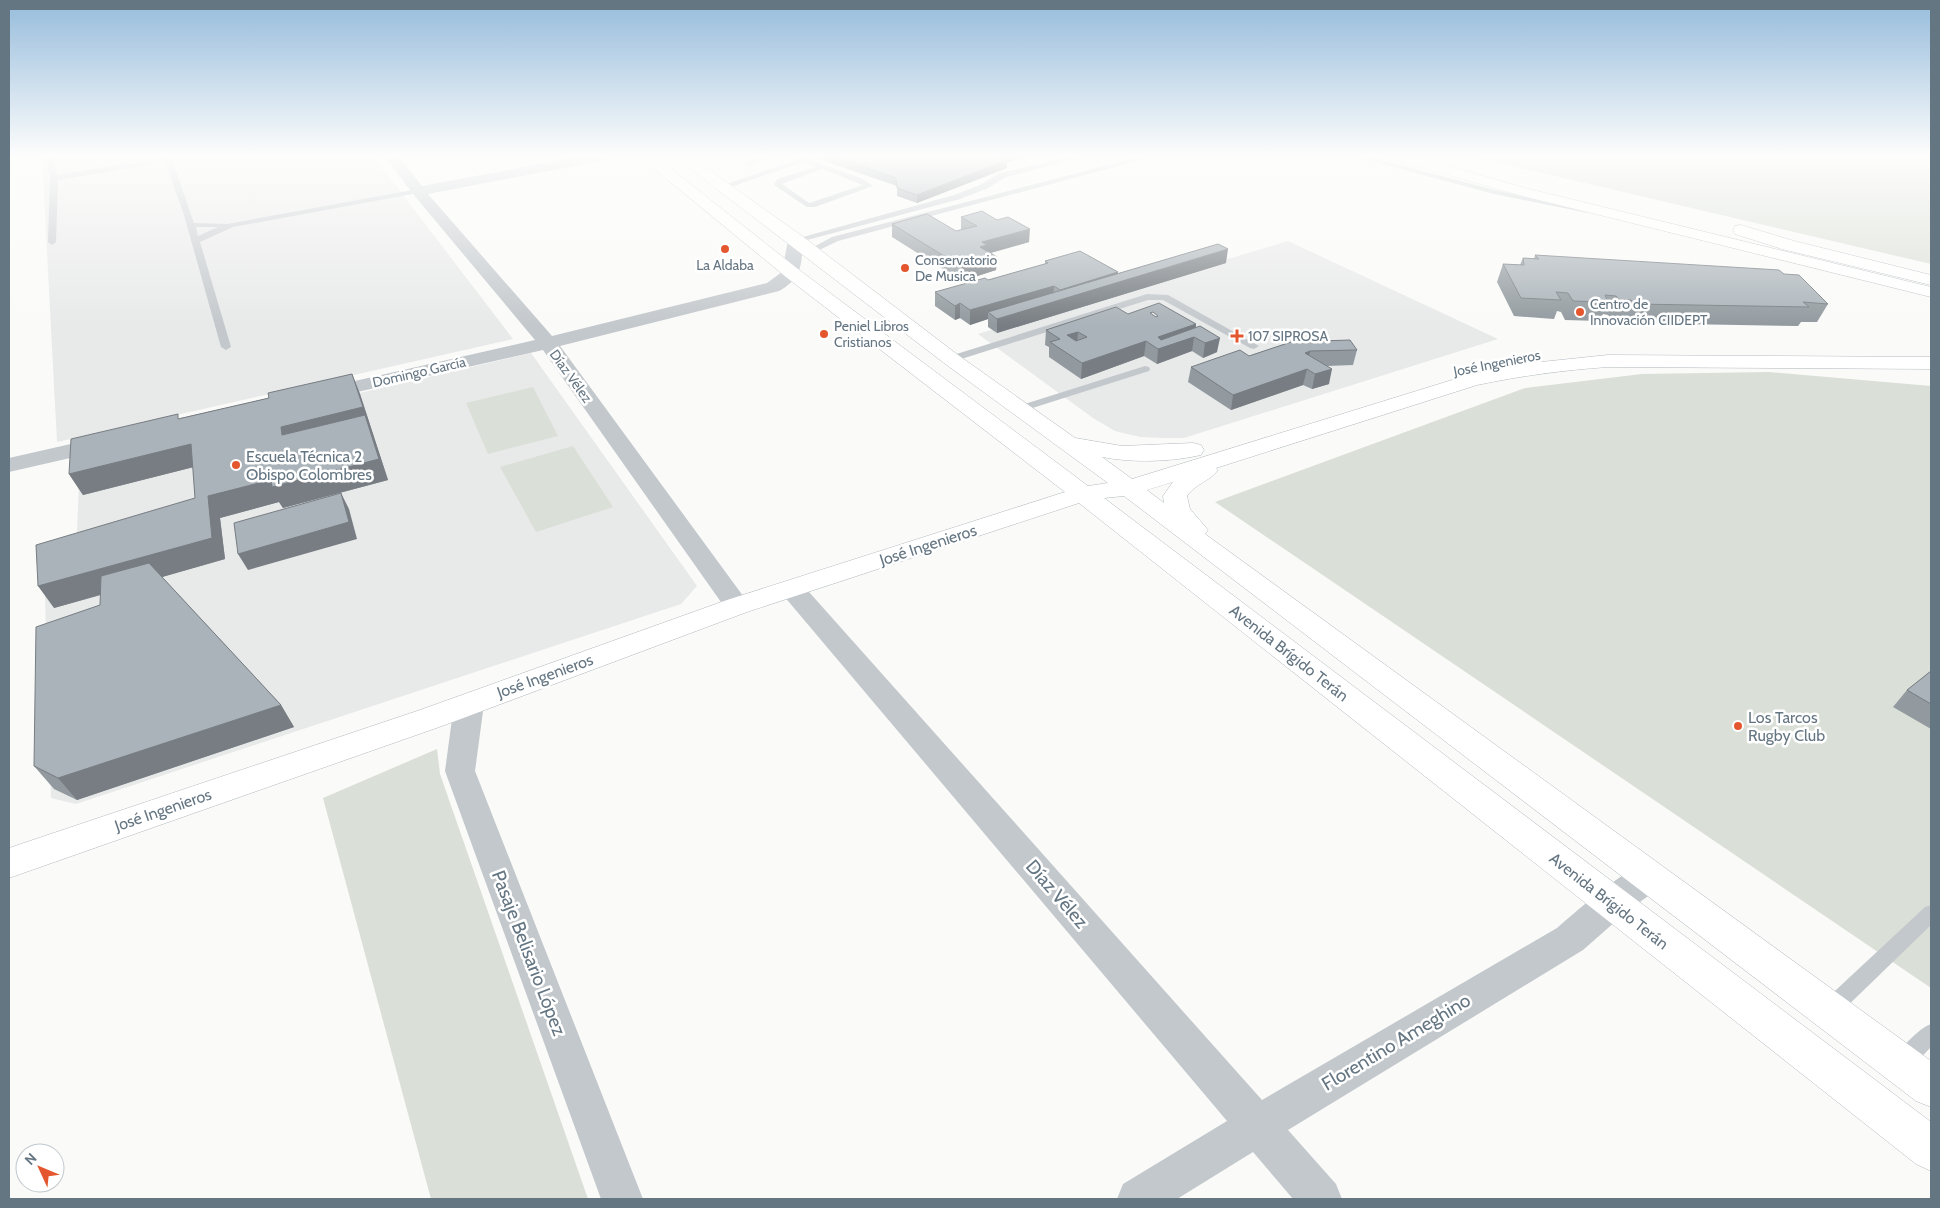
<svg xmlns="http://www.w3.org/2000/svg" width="1940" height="1208" font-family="Cabin,sans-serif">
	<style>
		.built { fill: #e8e9e9 }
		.green { fill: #dadfd7 }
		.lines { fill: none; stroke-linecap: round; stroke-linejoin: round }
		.secondary-casing { stroke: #b3babf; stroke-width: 1 }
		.primary-casing { stroke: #b5babe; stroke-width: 1 }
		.lane { fill: #c3c8cc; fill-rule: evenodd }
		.street { fill: #c3c8cc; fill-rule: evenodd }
		.secondary { fill: #fff; fill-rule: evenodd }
		.primary { fill: #fff; fill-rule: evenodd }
		.wall { fill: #929a9f; fill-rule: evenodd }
		.shaded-wall { fill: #777d82 }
		.building { fill: #aab3b9; stroke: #777d82; fill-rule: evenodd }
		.poi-dot { fill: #e4572e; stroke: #fff; stroke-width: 2 }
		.labels { text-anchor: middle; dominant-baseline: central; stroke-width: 5; stroke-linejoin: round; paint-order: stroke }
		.far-poi-label { font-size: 14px; fill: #657683; stroke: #fff; text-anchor: start }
		.far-street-label { font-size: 14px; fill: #657683; stroke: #fff }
		.poi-label { font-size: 16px; fill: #657683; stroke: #fff; text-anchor: start }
		.street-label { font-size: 16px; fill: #657683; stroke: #fff }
		.near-street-label { font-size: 19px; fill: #657683; stroke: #fff }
	</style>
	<rect width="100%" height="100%" fill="#fafaf8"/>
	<!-- built -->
	<path class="built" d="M42,157H374L513,339L57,442Z
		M1288,241L1498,339L1184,438H1162L1140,437L1115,431L1093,418L978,334Z
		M531,353L697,586L681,604L76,804L51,798L44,565L76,555L80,458Z"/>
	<!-- green -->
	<path class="green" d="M1474,157H1931V264Z
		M1769,372L1931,386V988L1215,502L1525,388L1642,374Z
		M533,387L558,436L488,454L466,403Z
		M573,446L613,507L536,532L500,467Z
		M437,749L440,774L588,1199H431L323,798Z"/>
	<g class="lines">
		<!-- secondary casing -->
		<g class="secondary-casing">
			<path id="secondary" d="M640,157H656L798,269L1088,486L1108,483L944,363L675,157H691L802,236L958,355L1075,438L1122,446L1193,443L1201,445L1204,450L1201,455C1171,462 1133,463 1102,457L1132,479L1465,376L1522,364L1608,355L1931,357V369L1608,367C1564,370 1520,376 1477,385L1216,468L1218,470C1210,481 1195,484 1187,496L1190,509L1208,530L1205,534L1931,1061V1107L1916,1101L1124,496L1104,498L1931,1122V1171L1916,1164L1079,503L747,612L442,726L9,878V848L420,710L727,600L1065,492L786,277ZM1173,482L1163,496L1164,503L1147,490Z
				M1741,225L1794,241L1931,275V285L1782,249L1735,234L1733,230L1735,226Z"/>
		</g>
		<!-- primary casing -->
		<g class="primary-casing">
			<path id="primary" d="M1393,157H1416L1529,189L1931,287V297L1519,195L1395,160Z"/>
		</g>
		<!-- lane -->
		<path class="lane" d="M46,157H54L57,175L159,159L172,160L194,223L227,224L418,189L422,191L418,193L233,227L200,242L231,347L226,350L221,347L184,215L166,164L159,163L58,180L56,242L52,245L48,242L50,178ZM196,227H218L198,236Z
			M759,157H770L749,166L742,164Z
			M805,157H816L810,160L861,178L873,186L815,207H807L774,185L777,179L815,167L803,162L725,189L718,187ZM822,169L863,185L809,203L782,184Z
			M1070,157H1083L1006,177L986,189L960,199L796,243L792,240L954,195L980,185L1000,173Z
			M1139,157H1152L838,241L813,253L806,251L832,237Z
			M1356,157H1369L1495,190L1592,211L1588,213L1494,194Z
			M1147,294L1168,295L1259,346L1254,349L1250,348L1163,300H1148L955,361H947L946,359L947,357Z
			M1145,366L1149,367L1150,369L1149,371L1023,411H1015L1014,409L1015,407Z
			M1931,905V925L1836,1017L1829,1019L1822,1017L1819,1010L1822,1003L1925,907Z
			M1931,1024V1047L1909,1070L1902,1073L1895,1070L1892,1063C1897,1051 1919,1028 1931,1024Z"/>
		<!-- street -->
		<path class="street" d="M385,157H399L422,186L578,157H608L601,161L428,194L552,336L767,283L782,272L788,240L790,237H802L804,240C800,265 804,277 779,291L560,346L746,600L750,606L746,612L737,615L728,612L543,350L322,400L315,398L312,394L315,390L535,340L413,194Z
			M106,436L114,438L117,443L114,448L9,472V458Z
			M792,581L801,583L1262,1100L1557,928C1572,915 1632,862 1649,863C1652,863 1657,866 1660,867L1665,877L1660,887L1624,914L1583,950L1288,1130L1336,1184L1342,1199H1293L1253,1152L1177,1199H1117L1123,1184L1227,1121L783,595L779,589L783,583Z
			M469,693L479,697L484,704L475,771L643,1199H601L445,771L454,704L459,697Z"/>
		<!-- secondary -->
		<use href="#secondary" class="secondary"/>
		<!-- primary -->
		<use href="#primary" class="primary"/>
	</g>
	<!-- wall -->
	<path class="wall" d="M816,157H1026L1007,162V168L917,203L897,196V186L816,158Z
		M961,217L1029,242L991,253L997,257L996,270L962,281L892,237V224L956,231L961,230Z
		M1535,255L1784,274L1828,304L1817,322H1801L1798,326L1627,323L1623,319L1611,318L1608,315L1603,314L1600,321L1565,320L1561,312L1557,311L1554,319L1514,316L1497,282L1503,264L1520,265L1523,258L1534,259Z
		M1045,261L1117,274L1226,263L997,333L988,327V319L970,325L960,318L955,320L935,306V292L988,280L1045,264Z
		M1159,303L1196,324V328L1217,352L1203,358L1192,351L1157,364L1144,356L1081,379L1049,357V347L1045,345L1046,330L1128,314ZM1153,312L1158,316L1156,317L1150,313Z
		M1291,342L1357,350L1353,365L1327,366L1329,384L1312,389L1303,385L1231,410L1188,382L1191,367L1249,356Z
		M352,374L360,394L388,480L283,508L279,502L220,518L225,559L162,577L281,705L294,727L77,800L54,789L34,766L100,605L101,595L54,608L195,498L193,467L83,495L69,474L181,418L269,398Z
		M1931,671V729L1893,707L1907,690Z"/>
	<!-- shaded-wall -->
	<path class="shaded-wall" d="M998,157H1026L1007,162V168L917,203V195L998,164Z
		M1030,229L1029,242L986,254L980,247L982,242Z
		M1228,249L1226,263L997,333V319L1059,300L1060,290L1118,272L1117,283Z
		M997,257L996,270L962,281V267Z
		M1054,286L1053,300L988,312V319L970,325V310Z
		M960,303V318L955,320V306Z
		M1196,324L1192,351L1157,364L1158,349V337Z
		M1078,332L1077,346L1067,335Z
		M1220,338L1217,352L1203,358L1205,343Z
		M1146,341L1144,356L1081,379L1082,363Z
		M1310,351L1307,366L1305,353Z
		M1307,369L1303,385L1231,410L1233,395Z
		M1332,369L1329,384L1312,389L1315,374Z
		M352,374L360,394L388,480L283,508L279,502L220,518L225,559L54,608L38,586L208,496L282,435L281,427Z
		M191,444L202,465L83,495L69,474Z
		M341,493L349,509L357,539L248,570L238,554Z
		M281,705L294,727L77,800L58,778Z"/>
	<!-- building -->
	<path class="building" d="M835,157H996L1007,160L917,195L897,188L896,178Z
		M982,211L997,220L1008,217L1030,229L982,242L987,245L980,247L997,257L962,267L892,224L927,214L956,231L977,226L961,217Z
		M1218,244L1228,249L997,319L988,312Z
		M1080,251L1118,272L1060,290L1054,286L970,310L960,303L955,306L935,292L985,278L988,280L1048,263L1045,261Z
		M1535,255L1779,270L1784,274L1799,275L1828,304L1803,302L1809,307L1635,304L1631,300H1619L1616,296L1605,295L1608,302L1573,301L1568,293L1556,292L1561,300L1521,298L1503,264L1524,265L1523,258L1539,259Z
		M1159,303L1196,324L1158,337L1161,340L1200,326L1220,338L1205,343L1194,337L1158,349L1146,341L1082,363L1050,342L1060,339L1046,330L1116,307L1128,314ZM1153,312L1158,316L1156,317L1150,313ZM1078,332L1087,337L1076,341L1067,335Z
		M1350,340L1357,350L1310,351L1305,353L1332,369L1315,374L1307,369L1233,395L1191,367L1240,350L1249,356L1291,342Z
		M352,374L363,407L281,427L282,435L365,415L379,459L272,487L271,480L208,496L212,538L38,586L36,545L195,498L191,444L69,474L71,439L178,414V419L269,398L268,393Z
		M341,493L349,522L238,554L234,523Z
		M149,563L281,705L58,778L34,766L36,627L100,605L101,576Z
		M1931,671V704L1907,690Z"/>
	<!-- sky -->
	<linearGradient id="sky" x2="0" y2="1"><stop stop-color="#96bcdc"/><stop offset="0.48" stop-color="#fdfdfc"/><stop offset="1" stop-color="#fdfdfc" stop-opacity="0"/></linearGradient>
	<rect width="1940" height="326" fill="url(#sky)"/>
	<!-- markers -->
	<g class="poi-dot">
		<circle cx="725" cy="249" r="5"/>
		<circle cx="905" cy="268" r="5"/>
		<circle cx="1580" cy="312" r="5"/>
		<circle cx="824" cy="334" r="5"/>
		<path d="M1234.5 328.5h5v5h5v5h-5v5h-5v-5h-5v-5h5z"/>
		<circle cx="236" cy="465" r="5"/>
		<circle cx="1738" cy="726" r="5"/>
	</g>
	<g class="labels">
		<!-- far-poi labels -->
		<g class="far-poi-label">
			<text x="915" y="260">Conservatorio<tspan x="915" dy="16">De Musica</tspan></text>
			<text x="725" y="265" text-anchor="middle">La Aldaba</text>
			<text x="1590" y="304">Centro de<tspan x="1590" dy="16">Innovación CIIDEPT</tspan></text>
			<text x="834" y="326">Peniel Libros<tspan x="834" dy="16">Cristianos</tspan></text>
			<text x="1248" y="336">107 SIPROSA</text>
		</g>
		<!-- far-street labels -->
		<g class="far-street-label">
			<text transform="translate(1497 363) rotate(-11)">José Ingenieros</text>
			<text transform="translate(419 372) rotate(-13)">Domingo García</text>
			<text transform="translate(571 376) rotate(54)">Díaz Vélez</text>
		</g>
		<!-- poi labels -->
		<g class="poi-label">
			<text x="246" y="456">Escuela Técnica 2<tspan x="246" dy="18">Obispo Colombres</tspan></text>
			<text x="1748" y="717">Los Tarcos<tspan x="1748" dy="18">Rugby Club</tspan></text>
		</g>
		<!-- street labels -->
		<g class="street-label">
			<text transform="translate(928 545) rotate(-18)">José Ingenieros</text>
			<text transform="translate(1289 653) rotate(38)">Avenida Brígido Terán</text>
			<text transform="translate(545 676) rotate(-20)">José Ingenieros</text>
			<text transform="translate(163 810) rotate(-19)">José Ingenieros</text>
			<text transform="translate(1609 901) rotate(38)">Avenida Brígido Terán</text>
		</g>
		<!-- near-street labels -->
		<g class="near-street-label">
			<text transform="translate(1057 894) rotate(49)">Díaz Vélez</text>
			<text transform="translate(529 953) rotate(69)">Pasaje Belisario López</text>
			<text transform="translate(1396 1042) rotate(-31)">Florentino Ameghino</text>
		</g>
	</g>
	<!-- border -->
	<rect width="1940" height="1208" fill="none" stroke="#657683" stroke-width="20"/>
	<!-- north arrow -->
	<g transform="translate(40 1168) rotate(314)"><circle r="24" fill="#ffffff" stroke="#c1c8cd"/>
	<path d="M0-4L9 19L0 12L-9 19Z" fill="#e4572e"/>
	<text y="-8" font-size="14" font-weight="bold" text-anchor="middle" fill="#657683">N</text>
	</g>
</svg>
